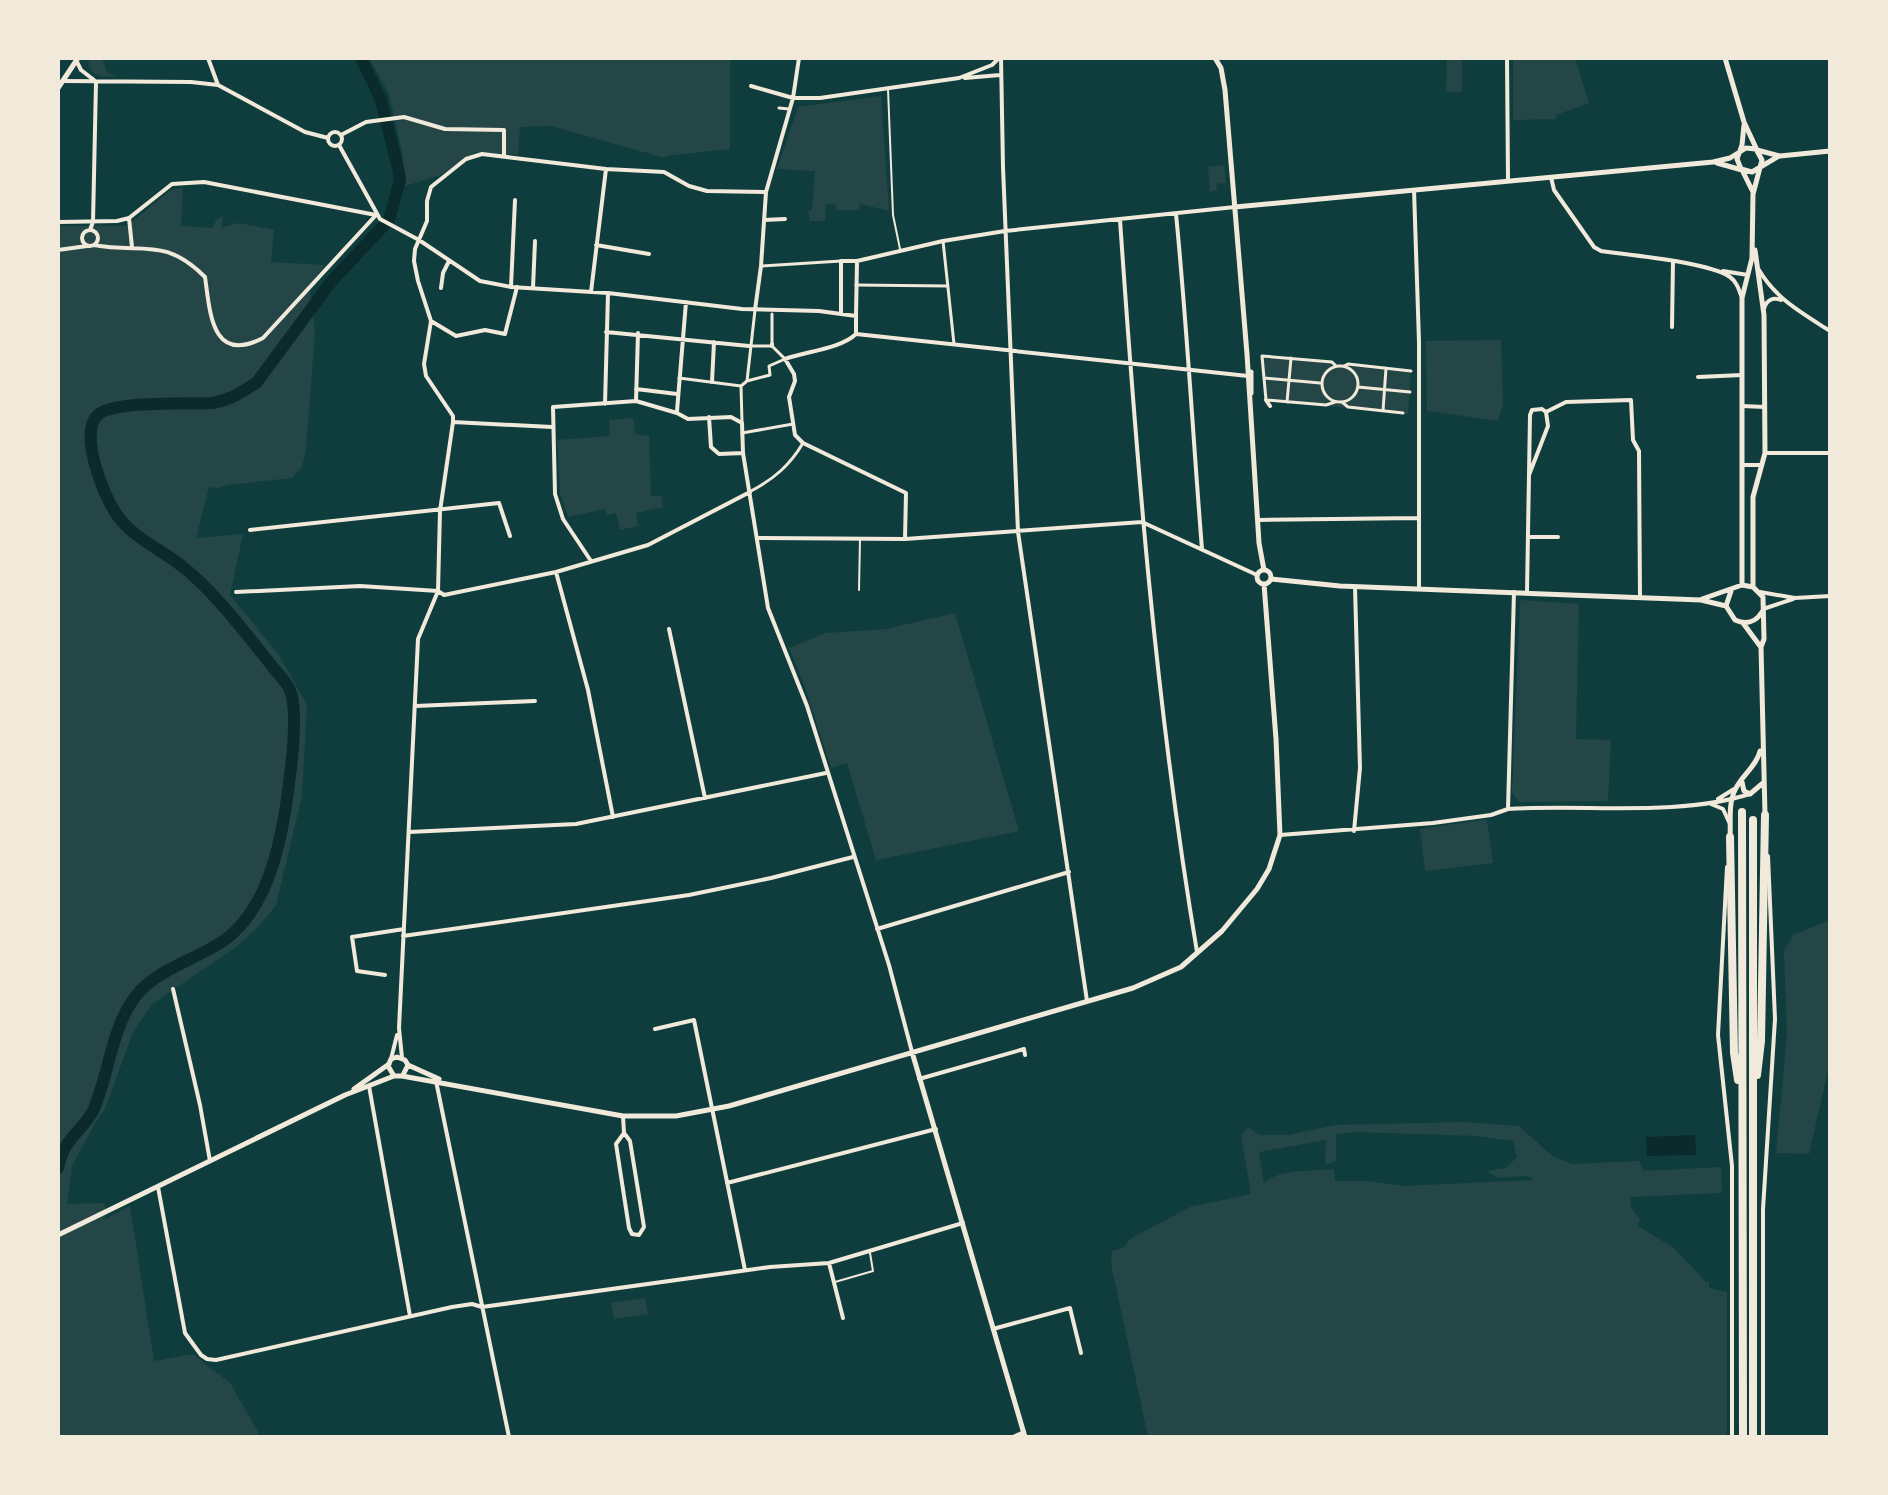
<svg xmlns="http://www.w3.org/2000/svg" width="1888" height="1495" font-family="Overpass,sans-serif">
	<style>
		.green { fill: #244646; fill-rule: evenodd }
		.water { fill: #0a2a2b }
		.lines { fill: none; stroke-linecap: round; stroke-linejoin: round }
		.river { stroke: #0a2a2b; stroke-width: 12 }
		.service { stroke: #f1e9da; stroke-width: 2 }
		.pedestrian { stroke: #f1e9da; stroke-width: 3 }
		.minor { stroke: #f1e9da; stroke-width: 4 }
		.tertiary { stroke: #f1e9da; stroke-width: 5 }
		.motorway { stroke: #f1e9da; stroke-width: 8 }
	</style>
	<rect width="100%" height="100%" fill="#0f3d3e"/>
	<!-- green -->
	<path class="green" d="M91,58H102L107,72L117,76L102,77L92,72L88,64Z
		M369,58H730V149L665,156V158L551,126L520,127L518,155L475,152L438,176L405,186L402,152L389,94Z
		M1447,58H1462V92H1446Z
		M1513,58H1575L1589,103L1556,115L1555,119L1513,120Z
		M881,96L889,211L860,204L859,210H836V205L826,204L825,221H810L808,211L812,210L815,171L777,169L798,107Z
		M1224,165L1226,183L1216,184L1217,190L1210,192L1208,167Z
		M183,187L181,226L212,228L217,219L223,217L221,228L238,223L274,230L271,262L325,265L309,285L315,331L306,451L302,467L292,478L227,485L219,488L209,487L196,538L243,534L230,595L279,655L307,705L302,796L276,905L260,925L236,947L152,1004L133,1032L105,1109L95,1123L72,1166L67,1204L105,1203V1219L130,1206L154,1361L193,1354L230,1383L261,1437H58V226H127L169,191Z
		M1501,340L1503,404L1498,421L1427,411L1426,341Z
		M1262,356L1411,371L1408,414L1266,400Z
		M633,418L635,434L649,436L651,496H661L663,507L636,513L638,526L620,530L616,513L607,515L605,509L568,517L560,493L557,440L610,436L609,420Z
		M1520,600L1579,604L1576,739L1611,740L1608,801L1519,802L1512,793Z
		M955,613L1019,831L876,860L847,763L831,768L804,684L789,648L826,633L886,629Z
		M1487,819L1493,863L1425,871L1420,829Z
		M1830,920V1062L1809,1154L1776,1153L1787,1034L1784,951L1793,935Z
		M1463,1122L1519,1126L1552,1156L1572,1164L1639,1161L1644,1171L1721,1167L1722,1193L1630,1197L1631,1208L1640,1219L1638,1226L1674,1248L1706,1282L1709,1281V1288L1727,1292V1437H1148L1111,1264L1112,1251L1123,1248L1130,1239L1190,1207L1251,1194L1241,1136L1248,1127L1260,1135H1288L1336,1125ZM1358,1132L1478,1136L1513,1141L1517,1157L1506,1168L1487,1171L1499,1178L1527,1176L1534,1180L1404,1186L1367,1181H1335L1334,1169C1314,1171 1278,1169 1264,1183L1259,1152L1326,1140L1325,1165L1336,1161V1134Z
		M645,1298L648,1314L614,1319L611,1303Z"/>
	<!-- water -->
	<path class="water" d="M1695,1135L1696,1155L1647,1156L1646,1137Z"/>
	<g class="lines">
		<!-- river -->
		<path class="river" d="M58,1168C64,1138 79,1135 93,1111C109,1075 111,1029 135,997C157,968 197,960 226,939C274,903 284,825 291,768C293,750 297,707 290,690C287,682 277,673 272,666C247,635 214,591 183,567C161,549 134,539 117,515C104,497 77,431 99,414C116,401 190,404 213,403C230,400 243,392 257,382L331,282L389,220L400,180L398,168L381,100L361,58"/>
		<!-- service -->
		<path class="service" d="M888,89L893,215L900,249
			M859,590L860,539
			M835,1282L873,1271L870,1253"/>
		<!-- pedestrian -->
		<path class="pedestrian" d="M779,108L789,109
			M943,241L954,344
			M761,266L841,261
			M856,285L948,286
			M772,314V344
			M1322 384a18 18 0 1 1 36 0a18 18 0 1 1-36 0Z
			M1344,366L1348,364L1411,371
			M679,378L741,386
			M1264,378L1320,383
			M747,381L770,375L769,366L785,359L772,346H749
			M741,386L747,381L755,310
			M741,386L742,422
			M1358,387L1410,392
			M1287,402L1291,358
			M1335,402L1326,405L1266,400L1262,356L1332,362L1336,366
			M1342,402L1348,407L1403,413
			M1383,411L1386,368
			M742,433L793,424
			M751,491C774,479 790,465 803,443"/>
		<!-- minor -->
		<path class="minor" d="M208,58L218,85
			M1001,58L1003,167L1018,532L1087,1001
			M1507,58L1508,180
			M76,60L81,70L94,80
			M965,78L1000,75
			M63,81L191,82L218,85L305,132L328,138
			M751,86L793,98H820L959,78L992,65L999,58
			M328 139a7 7 0 1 1 14 0a7 7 0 1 1-14 0Z
			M341,135L366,122L404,117L445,129L504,130V156
			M339,145L380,219L419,240L480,281L511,287L608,293L742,309L819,311L856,316L857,261
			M1551,177L1554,190L1594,247L1601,251C1629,255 1709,262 1730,277C1737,282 1739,290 1742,298
			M1414,190L1419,342V588
			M1176,214C1187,325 1193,438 1202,549
			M129,218L132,247
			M764,220L785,219
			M1120,220C1137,466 1156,708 1197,952
			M58,222L117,221L129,218L172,184L204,182L376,215
			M82 238a8 8 0 1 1 16 0a8 8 0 1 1-16 0Z
			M90,230L93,222L96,82
			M94,245C141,254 164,236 205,277C210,311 211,365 263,338L376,215
			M596,245L649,254
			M58,250L87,246
			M1759,270C1776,299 1802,313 1830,331
			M1723,271L1748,275
			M511,287L515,200
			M441,288L443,273L449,261
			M533,288L535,241
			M591,292L606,169
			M1764,309C1766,300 1773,297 1781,300
			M755,310L761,266L766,192L793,98L799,58
			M841,314V261H857L943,241L1005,231L1235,207
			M856,316V334
			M431,321L456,336L485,330L505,334L517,287
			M1672,327L1673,261
			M606,332L749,346
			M856,334L1248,376
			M856,334C840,349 807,351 785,359L794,374L795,381L789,397L795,435L803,443L906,493L905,539
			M772,344V346
			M1698,377L1742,375
			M712,382L714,342
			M636,389L677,394
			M1266,400L1270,406
			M636,401L638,333
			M605,404L608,293
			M1742,406L1765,407
			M677,411L686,302
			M1546,412L1566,402L1631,400L1633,440L1639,451L1640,597
			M709,417L711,447L719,454L743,453
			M453,422L552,427
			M1765,453H1830
			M1743,465H1761
			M1258,520L1418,518
			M250,530L499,503L510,536
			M1529,537H1558
			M757,538L905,539L1142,522L1257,575
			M591,561L563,519L555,494L553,407L636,401L677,413L688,419L731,417L742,423L743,453L768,608L807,706L889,965L912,1052
			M556,572L588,690L613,817
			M236,592L360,586L438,591L444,595L556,572L648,545L750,492
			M1527,592L1530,415L1532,410L1542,409L1546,412L1548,426L1529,475
			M1760,592L1795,598L1830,596
			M1763,609L1793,599
			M669,629L705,798
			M415,706L535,701
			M1718,799L1734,789
			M1711,804L1723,809L1729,822
			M1508,809L1514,592
			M1354,831L1360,768L1355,587
			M409,832L576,824L826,773
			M1280,835L1433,823L1491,815L1508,809C1585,804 1676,817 1750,794
			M1727,867L1718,1035L1732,1166V1437
			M877,929L1069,872
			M403,936L689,895L771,878L853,857
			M385,975L357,971L352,937L404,929
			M173,989L200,1105L210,1161
			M655,1029L694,1020L745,1270
			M402,1058L399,1028L418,639L438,591L440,511L453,422V416L426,376L424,364L431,321L418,281L414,261L415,249L427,221V201L431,187L466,159L482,154L606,169L664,172L689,186L707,191L766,192
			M391,1059L397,1035
			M919,1079L1024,1049L1025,1055
			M436,1081L509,1437
			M369,1086L410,1316
			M623,1116L624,1133L630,1141L644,1227L639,1235L632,1234L629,1228L616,1144L624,1133
			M727,1183L936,1129
			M158,1187L185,1333L201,1355L207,1359L216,1360L452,1307L472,1304L482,1307L770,1267L829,1263L963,1223
			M829,1263L843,1318
			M993,1329L1070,1308L1081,1353
			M1013,1437L1024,1432
			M1763,1437V1209L1775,1019L1768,856"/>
		<!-- tertiary -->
		<path class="tertiary" d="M1215,58L1221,68L1225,90L1247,354L1259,543L1264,570
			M1725,58L1744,122L1757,150L1780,156L1830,151
			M58,88L78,58
			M1744,125L1742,145L1737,159L1741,169L1752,172L1779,156
			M1717,163L1742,170L1753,192
			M1235,207L1713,162L1730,158L1746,148L1756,149L1762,160L1753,194L1752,258L1742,298V585
			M1251,393V372
			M1257 577a7 7 0 1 1 14 0a7 7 0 1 1-14 0Z
			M1271,579L1340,586L1701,600L1726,606
			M1753,587V497L1765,453L1764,315L1755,250
			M1731,591L1726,606L1735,620C1746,625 1756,622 1762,612
			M1702,599L1742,585L1753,587L1763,597L1764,639L1761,647L1765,815
			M1743,623L1760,646
			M1742,782L1744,791L1750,794L1763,783
			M1730,837C1731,822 1728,804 1735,790C1742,775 1756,767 1760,751
			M912,1052L1025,1437
			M408,1065L439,1079
			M394,1076L388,1066L391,1059L397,1057L405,1060L408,1065L403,1075
			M354,1089L389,1064
			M58,1235L345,1095L394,1076H402L623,1116H676L729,1106L1133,988L1181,967L1222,931L1257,889L1269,869L1280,835L1276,739L1264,584"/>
		<!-- motorway -->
		<path class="motorway" d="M1742,812L1743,1437
			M1753,820V1437
			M1730,837L1734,1053L1738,1080
			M1757,1075L1761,1041L1765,815"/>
	</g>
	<!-- border -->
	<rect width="1888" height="1495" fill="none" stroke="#f1e9da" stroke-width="120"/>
</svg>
